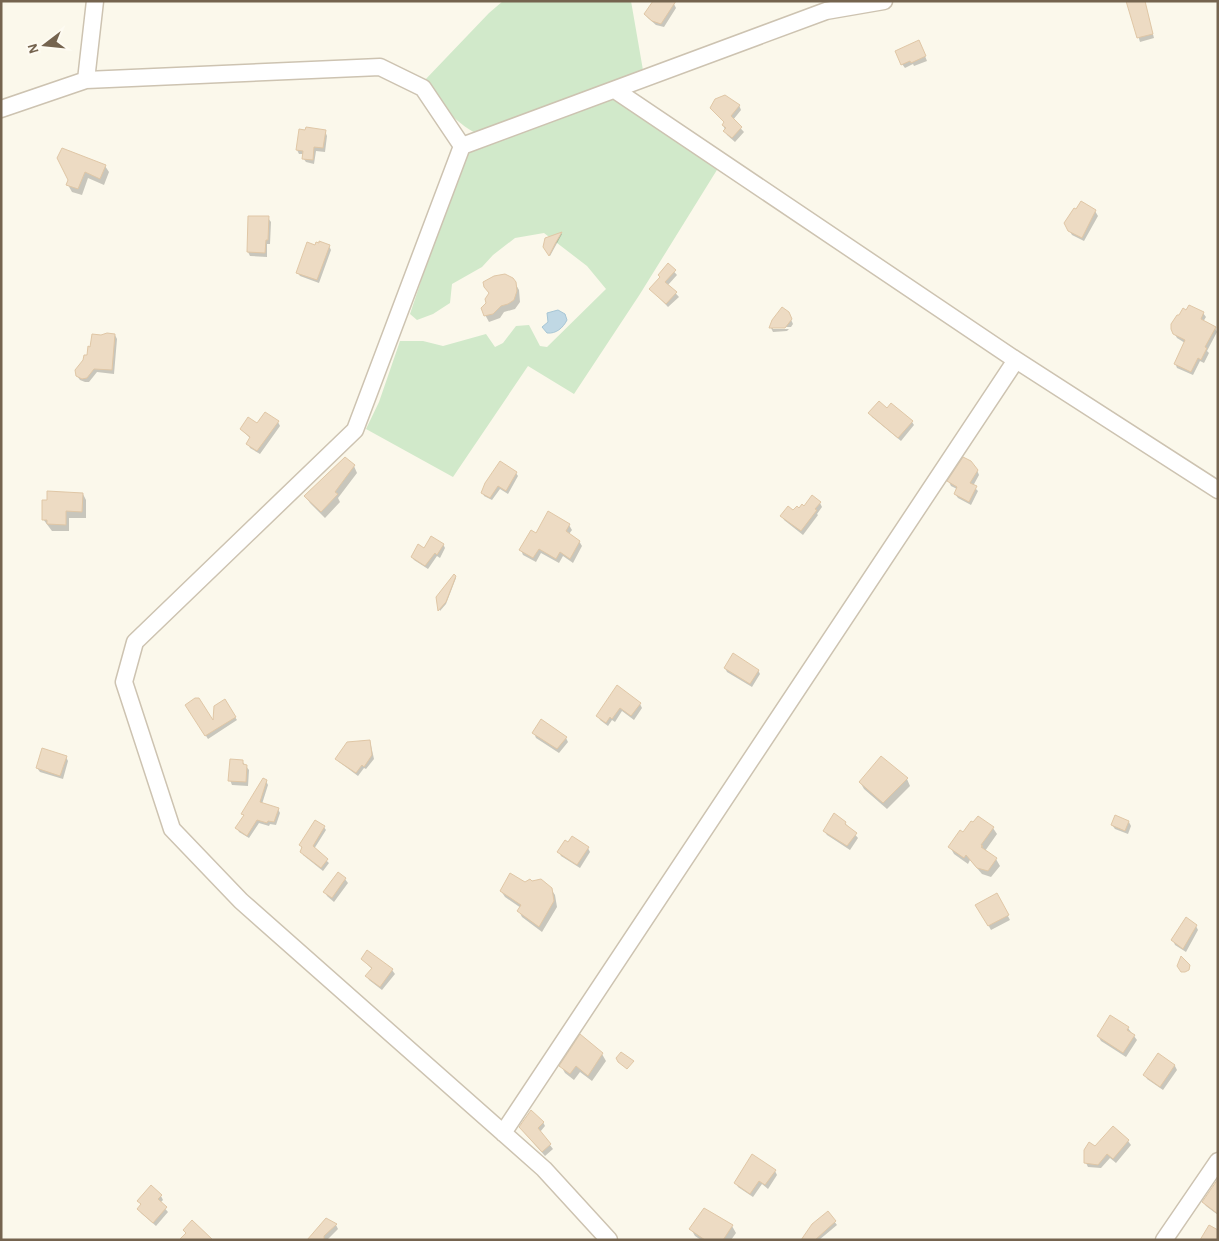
<svg xmlns="http://www.w3.org/2000/svg" width="1219" height="1241" font-family="'Alegreya Sans',sans-serif">
	<style>
		.green { fill: #d1e9ca }
		.water { fill: #c0d8e4; stroke: #a7c6d5 }
		.shadow { fill: #0003 }
		.building { fill: #eddbc3; stroke: #e0c7a6 }
		.lines { fill: none; stroke-linecap: round; stroke-linejoin: round }
		.street-casing { stroke: #cdc3b1; stroke-width: 19 }
		.street { stroke: #fff; stroke-width: 16 }
	</style>
	<rect width="100%" height="100%" fill="#fbf8eb"/>
	<!-- green -->
	<path class="green" d="M503,1H631L644,76L476,133C457,124 433,99 424,81L489,13Z
		M614,96L720,165L640,294L574,394L528,366L453,477L366,429L379,402L400,341H423L443,346L486,334L495,347L503,343L516,326L529,325L540,346L547,347L606,289L587,266L544,233L515,238L493,255L482,267L452,284L450,303L433,314L417,320L410,314L451,191L467,154L472,149Z"/>
	<!-- water -->
	<path class="water" d="M558,310L565,314L567,320C563,328 556,334 547,333L542,327L548,322L547,313Z"/>
	<!-- shadow -->
	<path class="shadow" d="M1128,3L1145,4L1154,38L1140,42Z
		M674,4L676,8L664,27L656,25L648,18L645,14Z
		M921,46L927,61L914,66L913,64L905,68L902,64Z
		M739,105L741,110L733,120L744,132L735,142L727,135L723,125L725,123L712,108Z
		M325,131L327,136L325,152L316,151L314,164L306,162L303,158L304,154H299L297,150Z
		M59,158L105,166L109,172L104,185L88,178L82,195L72,192L68,185L70,180Z
		M1095,211L1098,216L1084,241L1072,235L1065,223Z
		M249,217L268,218L271,222L270,244H267V257L250,256L248,252Z
		M561,233L562,234L550,256L545,247L546,239Z
		M329,246L331,250L319,283L300,276L297,272L316,247Z
		M668,265L677,275L668,285L679,297L668,307L651,289L661,278Z
		M515,283L519,290L520,302L515,309L504,312L500,318L489,322L483,311Z
		M782,309L788,313L793,324L791,327H773V329H789L787,331L773,332L771,328L773,321Z
		M1203,313L1206,317L1203,322L1215,328L1217,332L1207,351L1209,353L1204,363L1200,361L1193,375L1177,368L1175,363L1185,343L1177,338L1172,329Z
		M115,335L117,339L114,374L97,372L89,382H85L80,380L77,376L88,357Z
		M887,410L912,422L914,425L901,441L872,417L870,413Z
		M278,422L280,426L260,454L250,448L248,444L251,439L241,429L258,424Z
		M354,466L357,473L338,498L340,502L325,518L310,503L306,497Z
		M977,470L979,475L973,486L978,491L971,505L958,498L955,494L957,489L951,486L949,482Z
		M516,473L518,476L508,494L500,489L492,500L484,496L483,493Z
		M83,494L86,500V518H69V531H52L43,519Z
		M820,503L822,507L817,514L818,515L803,535L784,520L782,516Z
		M569,525L572,530L569,534L579,541L582,546L573,563L563,556L559,563L541,553L536,562L523,555L521,550L536,534Z
		M443,544L445,548L440,558L437,556L428,569L414,560L412,557L425,549Z
		M455,577L456,578L446,604L440,611L437,597Z
		M725,668L758,670L760,674L752,687L727,672Z
		M618,687L640,704L642,708L634,720L622,711L615,722L612,720L608,726L600,720L598,716Z
		M224,701L237,720L208,739L186,705L215,724Z
		M534,733L566,738L568,742L559,753L536,738Z
		M370,741L374,759L366,769L364,768L358,776L339,762L337,759Z
		M66,757L68,761L63,779L40,772L37,768Z
		M242,761L249,770L248,786L232,785L230,780Z
		M907,779L910,786L887,809L864,789L860,782Z
		M266,781L268,785L262,804L278,809L280,813L276,825L270,824L269,826L259,823L249,838L239,832L237,828L244,816L243,814Z
		M1116,816L1129,822L1131,826L1128,834L1115,829L1112,825Z
		M845,823L858,838L850,850L827,835L824,831Z
		M324,827L326,830L314,849L329,863L323,871L303,855L301,845Z
		M993,828L997,834L985,851L996,859L1000,866L991,877L982,874L970,860L968,864L954,854L950,847L963,834Z
		M588,848L590,852L580,868L561,856L559,852Z
		M345,879L348,883L334,902L327,896L325,892Z
		M525,883L551,889L555,895L557,907L542,932L522,917L519,911L521,908L505,897L501,891Z
		M997,895L1010,920L991,930L977,905Z
		M1196,926L1198,930L1186,952L1175,945L1173,940Z
		M368,952L392,970L395,974L382,990L369,980L367,976L372,969L362,959Z
		M1128,1028L1137,1040L1126,1057L1101,1041L1098,1036Z
		M602,1054L606,1061L592,1081L580,1072L574,1080L565,1073L561,1066Z
		M1158,1055L1175,1066L1177,1070L1163,1090L1147,1079L1145,1075Z
		M543,1122L545,1126L540,1132L553,1149L545,1156L523,1131Z
		M1113,1128L1128,1141L1131,1145L1116,1163L1110,1158L1101,1168L1088,1167L1086,1163L1096,1148Z
		M775,1171L777,1175L768,1189L762,1184L753,1197L738,1187L736,1183Z
		M1218,1192V1215L1206,1206L1203,1202Z
		M161,1196L163,1200L160,1203L168,1212L156,1226L141,1213L139,1209L141,1205L139,1201Z
		M828,1213L837,1225L819,1240H803Z
		M327,1219L336,1225L338,1229L327,1240H309Z
		M732,1226L736,1233L731,1240H701L695,1236L691,1229Z"/>
	<!-- building -->
	<path class="building" d="M653,1H676L661,24L652,21L644,14Z
		M1126,1H1145L1153,34L1137,38Z
		M919,40L926,56L911,63L910,61L901,65L895,51Z
		M725,95L740,105L731,116L742,127L732,138L723,131L726,128L722,125L724,122L710,108L715,99Z
		M306,127L326,130L323,148L314,147L313,160L302,159L303,151L296,150L299,129L305,130Z
		M62,148L106,165L100,179L85,172L78,189L66,185L68,180L57,158Z
		M1081,201L1096,210L1082,238L1068,231L1064,223L1074,208L1076,209Z
		M248,216H269L268,240H266L265,253L247,252Z
		M562,232L555,244L549,256L543,247L545,238Z
		M319,241L330,245L317,280L296,273L307,242L315,245L316,242L319,243Z
		M668,263L676,270L665,282L677,292L666,304L649,289L660,277L658,275Z
		M505,274L513,278L516,282L517,291L514,300L508,304L501,306L493,314L484,316L481,308L486,303L485,299L489,293L484,287L483,282L494,276Z
		M1189,305L1204,312L1201,319L1216,327L1205,347L1207,348L1201,360L1198,358L1191,372L1174,364L1185,340L1173,334L1171,329V324L1177,315H1179L1183,308L1186,310Z
		M782,307L789,312L792,319L785,328H769L772,320Z
		M107,333L115,334L112,370L94,369L87,378L82,379L76,376L75,370L83,360L84,355H87L88,346L90,347L92,334L101,335Z
		M879,401L887,408L891,403L913,421L898,438L868,413Z
		M265,412L279,421L257,451L246,444L250,437L240,429L248,417L257,423Z
		M345,457L355,465L335,492L338,494L321,512L304,496Z
		M963,457L971,461L978,470L970,483L977,486L969,502L954,494L957,487L947,481Z
		M500,461L517,472L506,491L498,486L490,498L481,493L485,483Z
		M47,491L83,493L82,512L66,511V525L47,524V520H42V500H47Z
		M812,495L821,502L815,509L817,510L801,531L780,516L788,506L793,510L797,506L799,508L802,504L804,506Z
		M548,511L570,524L566,531L580,541L570,559L560,552L556,559L539,549L533,558L519,550L531,530L536,533Z
		M431,536L444,544L437,555L435,553L425,566L411,557L418,544L424,548Z
		M454,574L456,576L446,602L438,611L436,597Z
		M733,653L759,670L750,684L724,668Z
		M617,685L641,703L631,716L620,708L612,719L610,717L606,723L596,716Z
		M195,698H199L213,720L214,706L225,699L236,717L205,736L185,705Z
		M541,719L567,737L557,749L532,733Z
		M370,740L372,755L364,767L362,765L356,773L335,759L347,742Z
		M42,748L67,756L60,776L36,768Z
		M881,756L908,778L883,803L859,782Z
		M230,759L243,760V764L247,765L246,782L228,781Z
		M263,778L267,780L260,802L279,808L274,822L268,821L267,823L257,820L247,836L235,828L244,815L241,814Z
		M834,813L846,822L845,824L857,833L847,846L823,831Z
		M1115,815L1129,821L1125,831L1111,825Z
		M978,816L994,827L981,845L983,846L981,847L997,858L988,871L977,868L966,855L964,858L948,847L960,830L963,832L971,821L973,822Z
		M315,820L325,826L313,846L328,859L321,868L300,852L302,847L299,845Z
		M572,836L589,847L577,865L557,852L565,840L568,842Z
		M338,872L346,878L332,898L323,892Z
		M510,873L525,882L530,879L532,881L541,879L552,888L554,901L539,927L517,911L521,905L500,891Z
		M997,893L1009,915L988,926L975,905Z
		M1186,917L1197,925L1183,949L1171,940Z
		M367,950L393,969L380,987L365,976L372,968L361,959Z
		M1181,956L1190,965L1189,970L1185,972H1181L1177,966Z
		M1110,1015L1129,1027L1127,1030L1135,1035L1123,1053L1097,1036Z
		M580,1034L603,1053L588,1076L576,1066L570,1074L559,1066Z
		M621,1052L634,1061L627,1069L618,1062L616,1058Z
		M1158,1053L1175,1065L1160,1087L1143,1075Z
		M531,1110L544,1122L538,1128L551,1144L542,1152L519,1127Z
		M1113,1126L1129,1140L1113,1159L1107,1154L1098,1165L1084,1163V1150L1089,1142L1095,1146Z
		M752,1154L776,1170L765,1185L759,1181L750,1194L734,1183Z
		M1218,1179V1214L1202,1202Z
		M151,1185L162,1195L158,1199L167,1207L153,1223L137,1209L141,1204L137,1201Z
		M704,1208L733,1225L723,1240H705L689,1229Z
		M828,1211L836,1221L815,1240H801L812,1224Z
		M326,1218L337,1224L324,1236V1240H307Z
		M192,1220L213,1240H179L186,1233L183,1230Z
		M1209,1225L1218,1230V1240H1200Z"/>
	<g class="lines">
		<!-- street casing -->
		<g class="street-casing">
			<path id="street" d="M86,80L95,1
				M615,90L1016,360L1218,490
				M1,109L86,80L380,67L423,88L462,146L355,430L135,642L124,682L172,829L241,901L544,1169L609,1240
				M462,146L826,11L884,1
				M503,1133L1016,360
				M1164,1240L1218,1161"/>
		</g>
		<!-- street -->
		<use href="#street" class="street"/>
	</g>
	<!-- border -->
	<rect width="1219" height="1241" fill="none" stroke="#75644f" stroke-width="5"/>
	<!-- north arrow -->
	<g transform="translate(45 45) rotate(254)" stroke="#fefbf2" stroke-width="4" paint-order="stroke">
	<path d="M0-4L9 19L0 12L-9 19Z" fill="#75644f"/>
	<text y="-8" font-size="14" font-weight="bold" text-anchor="middle" fill="#75644f">N</text>
	</g>
</svg>
